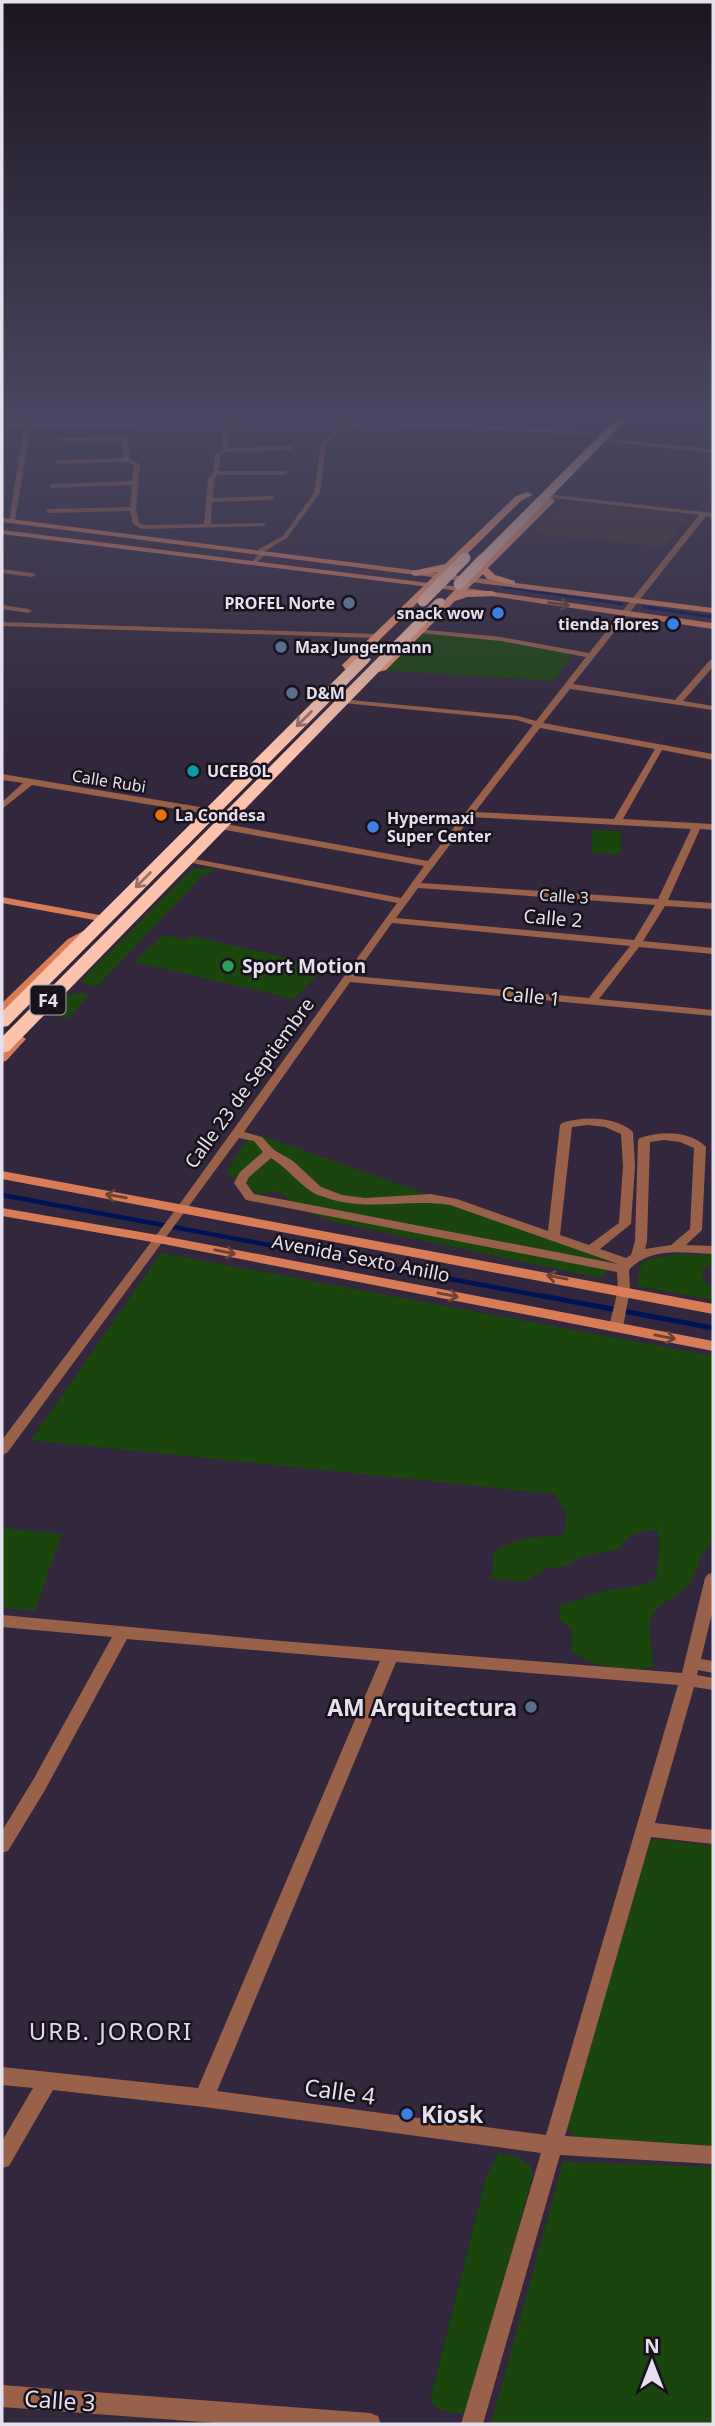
<svg xmlns="http://www.w3.org/2000/svg" width="715" height="2426" font-family="'Noto Sans',sans-serif">
	<style>
		.industrial { fill: #422e2f }
		.green { fill: #1a450c }
		.lines { fill: none; stroke-linecap: round; stroke-linejoin: round }
		.stream-far2 { stroke: #001356; stroke-width: 2.5 }
		.stream-far1 { stroke: #001356; stroke-width: 4.5 }
		.stream { stroke: #001356; stroke-width: 5 }
		.street { fill: #9a614a; fill-rule: evenodd }
		.secondary { fill: #d87c58; fill-rule: evenodd }
		.primary { fill: #f99a75; fill-rule: evenodd }
		.highway { fill: #fcc2ac; fill-rule: evenodd }
		.highway-bridge { stroke: #fcc2ac; stroke-width: 11 }
		.oneway { stroke: #6e4237 }
		.oneway2 { stroke: #95736b }
		.service-dot { fill: #5c6f8a; stroke: #17121c; stroke-width: 2.5 }
		.shop-dot { fill: #3f7fe0; stroke: #17121c; stroke-width: 2.5 }
		.culture-dot { fill: #0f9aa8; stroke: #17121c; stroke-width: 2.5 }
		.food-dot { fill: #e8710a; stroke: #17121c; stroke-width: 2.5 }
		.leisure-dot { fill: #2e9e5b; stroke: #17121c; stroke-width: 2.5 }
		.labels { text-anchor: middle; dominant-baseline: central; stroke-width: 5; stroke-linejoin: round; paint-order: stroke }
		.far-poi-label { font-size: 16px; font-weight: bold; fill: #e6dfed; stroke: #17121c; text-anchor: start }
		.far-street-label { font-size: 16px; fill: #e6dfed; stroke: #17121c }
		.shield { fill: #17121c; stroke: #a8a2ae; stroke-width: 2 }
		.shield-label { font-size: 18px; font-weight: bold; fill: #e6dfed }
		.street-label { font-size: 19px; fill: #e6dfed; stroke: #17121c }
		.poi-label { font-size: 19px; font-weight: bold; fill: #e6dfed; stroke: #17121c; text-anchor: start }
		.near-poi-label { font-size: 23px; font-weight: bold; fill: #e6dfed; stroke: #17121c; text-anchor: end }
		.near-street-label { font-size: 23px; fill: #e6dfed; stroke: #17121c }
		.near-neighbourhood-label { font-size: 24px; letter-spacing: 2px; fill: #e3d6f1; stroke: #17121c }
	</style>
	<rect width="100%" height="100%" fill="#32273c"/>
	<!-- industrial -->
	<path class="industrial" d="M565,501L691,515L663,547L528,533Z"/>
	<!-- green -->
	<path class="green" d="M422,633L500,640L568,652L572,656L554,681L397,671L382,672Z
		M592,830L621,831L620,854L592,853Z
		M212,868L215,871L202,876L97,987L82,983V980L187,874L193,869Z
		M163,935L187,940L191,936L288,958V962L322,970L294,999L134,962Z
		M80,993L90,994L69,1018L56,1016L54,1009L70,995Z
		M250,1135L266,1137L602,1256L609,1262V1269L600,1278L335,1222L317,1216L278,1192L259,1194L226,1173Z
		M161,1253L713,1356V1541C698,1555 700,1564 692,1580C683,1598 651,1600 649,1628C649,1640 654,1653 653,1667C633,1673 585,1666 571,1650L572,1629L558,1619L560,1606L607,1590L643,1585L656,1580L660,1545L657,1530C639,1532 629,1533 619,1549L583,1556L566,1566L546,1569L524,1582L491,1578L494,1553C515,1536 538,1537 564,1535L567,1515L555,1494L31,1440Z
		M677,1254L713,1255V1262L702,1271L704,1281L713,1288V1300L638,1286V1276L643,1261Z
		M2,1528L62,1534L35,1611L2,1608Z
		M658,1839L713,1846V2140L710,2151L570,2138L573,2130L557,2129L642,1845Z
		M499,2153L516,2157L530,2165L533,2175L469,2401L462,2414L437,2409L430,2400L486,2177Z
		M563,2162L713,2167V2424H491Z"/>
	<g class="lines">
		<!-- stream-far2 -->
		<path class="stream-far2" d="M503,587L622,604
			M644,607L713,617"/>
		<!-- stream-far1 -->
		<path class="stream-far1" d="M2,1195L552,1298"/>
		<!-- stream -->
		<path class="stream" d="M543,1296L713,1328"/>
		<!-- street -->
		<path class="street" d="M13,417H20L28,425L239,421L380,422L521,427L594,433L591,435L450,427L357,425V427L340,432L326,445L320,493L287,538L265,551L264,556L254,565L251,563L258,555L259,549L283,536L314,493L321,443L336,430L351,425H168L30,429L15,521L12,523L9,521L24,428H2V424H21Z
			M241,426L243,429L229,431L228,448L291,446L294,448L291,450L226,452L221,455L219,471H285L288,473L285,475H218L214,479L213,498L272,496L275,498L272,500L212,502L211,524L263,523L265,524V526L142,529L133,524L130,511L49,513L46,511L49,509L130,507L132,485L52,488L49,486L52,484L132,481L134,465L126,462L57,464L54,462L57,460L124,458L122,441H59L57,438L125,437L128,439L130,459L140,464L136,509L139,523L143,525L204,524L208,479L213,473L215,454L222,449L223,430Z
			M601,438L713,449V453L599,441Z
			M546,494L713,513V517L706,516L573,684L675,700L710,660H713V667L683,701L713,706V710L570,689L543,723L713,754V760L662,750L623,819L713,824V830L700,829L668,900L713,903V909L665,906L643,941L713,948V954L639,947L599,999L713,1010V1016L350,982L244,1132L262,1137L274,1150L293,1161L321,1187L342,1195L365,1198L431,1194L457,1199L548,1231L560,1125L562,1123C583,1116 615,1116 633,1132L635,1166L631,1224L600,1249L626,1258L631,1255L635,1241L638,1140L640,1138C660,1131 690,1130 706,1147L702,1230L686,1245L713,1246V1254C684,1253 651,1246 629,1270L630,1290L623,1327L616,1331L609,1327L618,1290L617,1272L246,1200L234,1183L240,1172L263,1152L254,1141L239,1138L7,1453L2,1455V1440L179,1205L397,903L187,862L182,859L184,857L401,898L424,866L220,829L215,826L220,823L428,861L533,725L517,720L343,703H340V699L518,716L536,721L586,657L501,641L420,633L416,631L417,629L501,637L589,653L699,515L544,497V495ZM540,728L655,749L614,819L475,812ZM471,817L691,829L658,899L421,883ZM418,888L655,905L634,940L396,918ZM392,923L630,946L589,998L354,976ZM588,1125L605,1127L621,1134L623,1166L619,1223L589,1245L560,1235L572,1127ZM664,1140L680,1142L694,1148L690,1229L671,1245L645,1249L647,1241L650,1142ZM271,1158C286,1167 297,1182 312,1192C316,1195 323,1196 327,1198C368,1212 409,1198 450,1205L618,1264L254,1194L246,1183L249,1177Z
			M2,569L32,573L36,575L32,577L2,573Z
			M2,605L28,609L32,611L28,613L2,609Z
			M2,622L377,634L381,636L377,638L2,626Z
			M2,774L212,809L216,812L212,815L32,785L2,809V802L23,783L2,780Z
			M713,1573V1609L701,1659L713,1661V1673L698,1670L697,1675L713,1678V1690L694,1687L655,1823L713,1830V1844L651,1837L565,2136L713,2146V2164L560,2155L483,2424H461L541,2153L204,2107L53,2090L9,2166L2,2168V2141L33,2088L2,2085V2067L198,2088L380,1661L127,1639L45,1790L8,1851L2,1853V1831L33,1780L112,1637L2,1627V1615L269,1640L682,1673L705,1578L708,1574ZM396,1662L678,1685L546,2135L217,2091Z
			M2,2385L370,2413L378,2416L381,2424H229L2,2407Z"/>
		<!-- secondary -->
		<path class="secondary" d="M2,518L713,608V613L2,522Z
			M2,530L437,584L713,623V629L437,588L2,534Z
			M2,897L105,916L111,919L105,922L2,903Z
			M91,927L95,928V932L76,943L6,1013L2,1014V1003L68,939Z
			M20,1035L26,1039L6,1061L2,1062V1051L16,1036Z
			M2,1171L713,1304V1314L2,1179Z
			M2,1208L158,1235L713,1341V1351L158,1243L2,1216Z"/>
		<!-- primary -->
		<path class="primary" d="M528,492L533,495L522,500L354,665L358,671L356,673H348L342,665L344,663L438,572L416,576L412,575V571L445,564L516,496Z
			M542,495H548L555,501L488,568L495,575L515,581V585L487,579L483,574L465,591H492L497,594L496,596L467,597L455,601L386,670L366,675V671L378,666L545,501Z"/>
		<!-- highway -->
		<path class="highway" d="M618,417H629L486,563H478V557Z
			M440,598L444,599V605L9,1051L2,1053V1037L436,599Z
			M364,655L371,659L369,662L8,1026L2,1027V1012L359,656Z"/>
		<!-- highway-bridge -->
		<path class="highway-bridge" d="M459,584L482,560
			M423,601L465,558"/>
	</g>
	<!-- one-way arrows -->
	<defs><path id="oneway-shaft" d="M-6 0H5M1.5-3L5.5 0L1.5 3" fill="none" stroke-width="1.6" stroke-linecap="round" stroke-linejoin="round" transform="scale(1.75)"/></defs>
	<g class="oneway">
		<use href="#oneway-shaft" transform="translate(559 604) rotate(8)"/>
		<use href="#oneway-shaft" transform="translate(116 1196) rotate(-170)"/>
		<use href="#oneway-shaft" transform="translate(225 1252) rotate(11)"/>
		<use href="#oneway-shaft" transform="translate(557 1277) rotate(-169)"/>
		<use href="#oneway-shaft" transform="translate(448 1295) rotate(11)"/>
		<use href="#oneway-shaft" transform="translate(665 1337) rotate(11)"/>
	</g>
	<g class="oneway2">
		<use href="#oneway-shaft" transform="translate(304 719) rotate(135)"/>
		<use href="#oneway-shaft" transform="translate(143 880) rotate(135)"/>
	</g>
	<!-- sky -->
	<linearGradient id="sky" x2="0" y2="1"><stop stop-color="#1c1521"/><stop offset="0.55" stop-color="#494761"/><stop offset="1" stop-color="#494761" stop-opacity="0"/></linearGradient>
	<rect width="715" height="757" fill="url(#sky)"/>
	<!-- markers -->
	<g class="service-dot">
		<circle cx="349" cy="603" r="7"/>
		<circle cx="281" cy="647" r="7"/>
		<circle cx="292" cy="693" r="7"/>
		<circle cx="531" cy="1707" r="7"/>
	</g>
	<g class="shop-dot">
		<circle cx="498" cy="613" r="7"/>
		<circle cx="673" cy="624" r="7"/>
		<circle cx="373" cy="827" r="7"/>
		<circle cx="407" cy="2114" r="7"/>
	</g>
	<circle class="culture-dot" cx="193" cy="771" r="7"/>
	<circle class="food-dot" cx="161" cy="815" r="7"/>
	<circle class="leisure-dot" cx="228" cy="966" r="7"/>
	<g class="labels">
		<!-- far-poi labels -->
		<g class="far-poi-label">
			<text x="335" y="603" text-anchor="end">PROFEL Norte</text>
			<text x="484" y="613" text-anchor="end">snack wow</text>
			<text x="659" y="624" text-anchor="end">tienda flores</text>
			<text x="295" y="647">Max Jungermann</text>
			<text x="306" y="693">D&amp;M</text>
			<text x="207" y="771">UCEBOL</text>
			<text x="175" y="815">La Condesa</text>
			<text x="387" y="818">Hypermaxi<tspan x="387" dy="18">Super Center</tspan></text>
		</g>
		<!-- far-street labels -->
		<g class="far-street-label">
			<text transform="translate(109 781) rotate(9)">Calle Rubi</text>
			<text transform="translate(564 896) rotate(4)">Calle 3</text>
		</g>
		<!-- shield labels -->
		<rect class="shield" x="30.5" y="985.5" width="35" height="29" rx="5"/>
		<g class="shield-label">
			<text x="48" y="1000">F4</text>
		</g>
		<!-- street labels -->
		<g class="street-label">
			<text transform="translate(553 918) rotate(5)">Calle 2</text>
			<text transform="translate(531 996) rotate(6)">Calle 1</text>
			<text transform="translate(249 1083) rotate(-54)">Calle 23 de Septiembre</text>
			<text transform="translate(361 1258) rotate(11)">Avenida Sexto Anillo</text>
		</g>
		<!-- poi labels -->
		<g class="poi-label">
			<text x="242" y="966">Sport Motion</text>
		</g>
		<!-- near-poi labels -->
		<g class="near-poi-label">
			<text x="517" y="1707">AM Arquitectura</text>
			<text x="421" y="2114" text-anchor="start">Kiosk</text>
		</g>
		<!-- near-street labels -->
		<g class="near-street-label">
			<text transform="translate(340 2091) rotate(8)">Calle 4</text>
			<text transform="translate(60 2400) rotate(4)">Calle 3</text>
		</g>
		<!-- near-neighbourhood labels -->
		<g class="near-neighbourhood-label">
			<text x="111" y="2030">URB. JORORI</text>
		</g>
	</g>
	<!-- border -->
	<rect width="715" height="2426" fill="none" stroke="#e6dfed" stroke-width="7"/>
	<!-- north arrow -->
	<g transform="translate(652 2363)" stroke="#17121c" stroke-width="5" paint-order="stroke">
	<path d="M0-5L12 26L0 18L-12 26Z" fill="#e6dfed"/>
	<text y="-10" font-size="19" font-weight="bold" text-anchor="middle" fill="#e6dfed">N</text>
	</g>
</svg>
